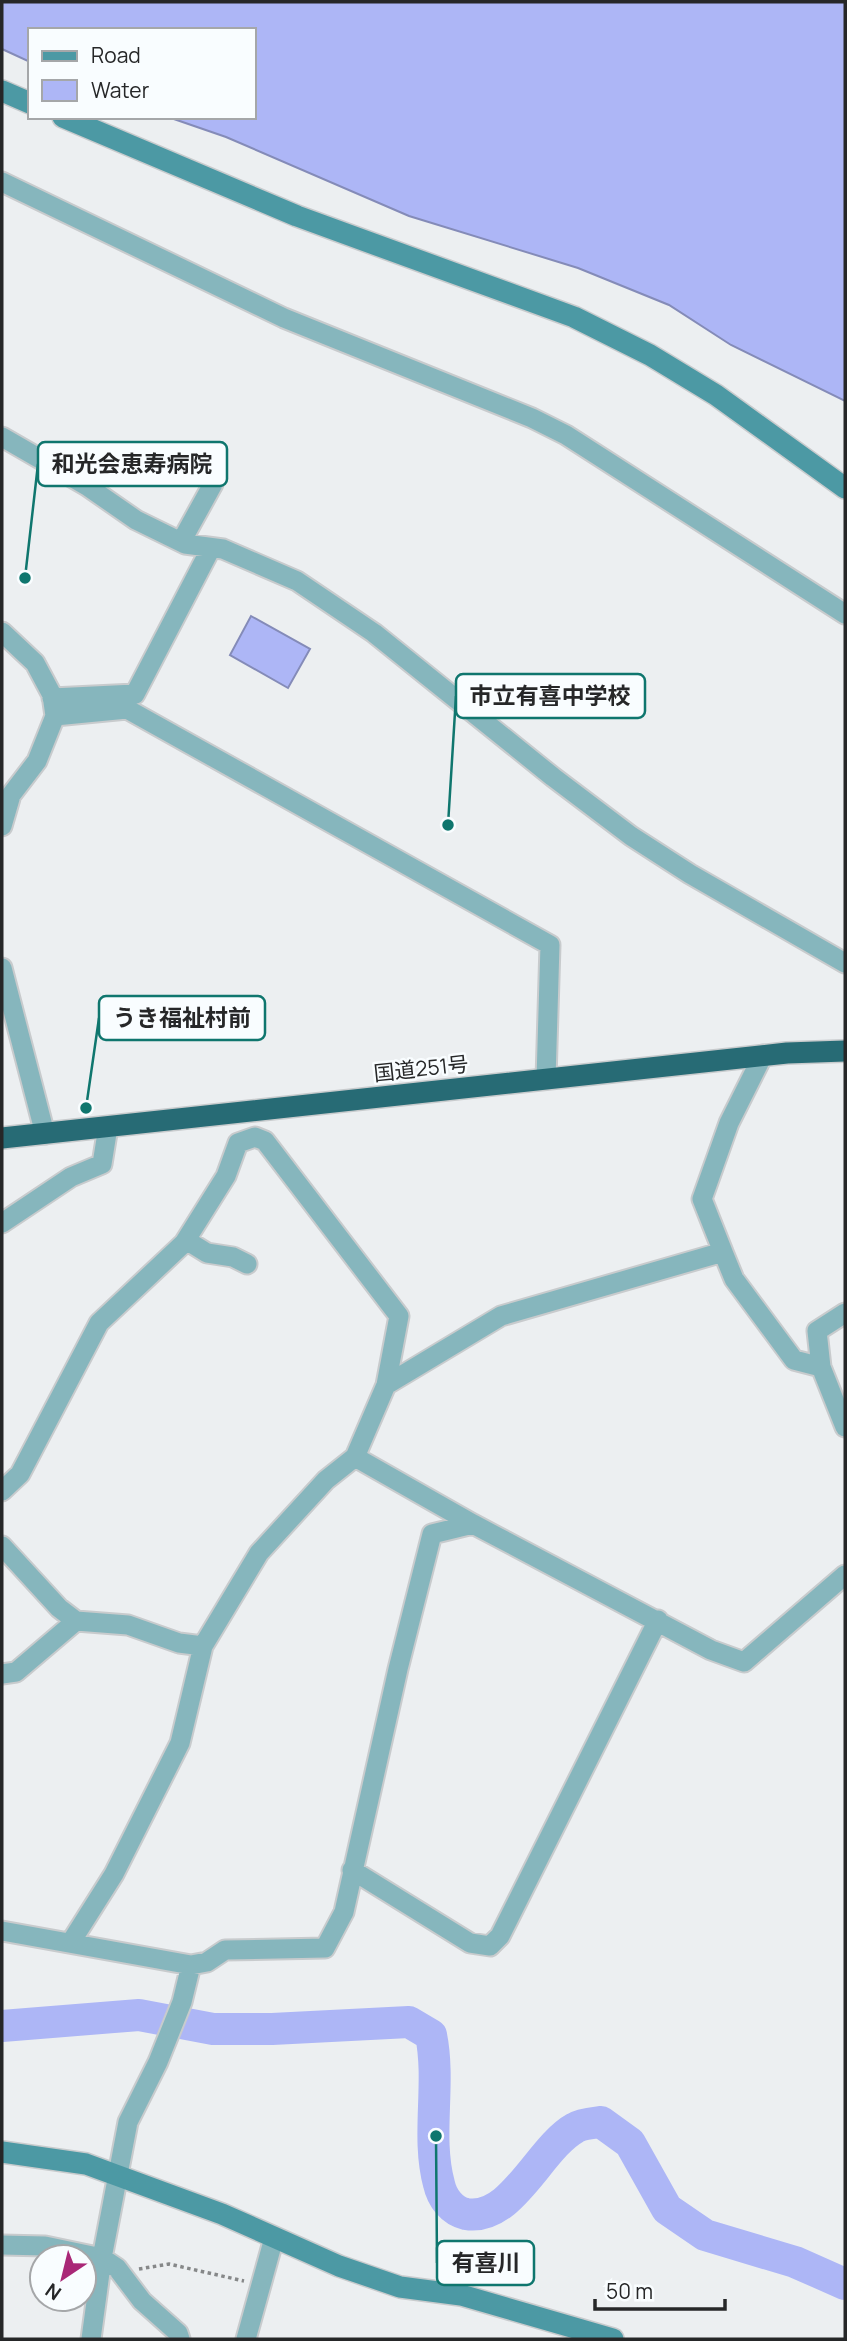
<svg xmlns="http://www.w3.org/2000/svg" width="847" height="2341" font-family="Manrope,'Noto Sans JP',sans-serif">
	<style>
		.water { fill: #adb6f6; stroke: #848bb8; stroke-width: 2 }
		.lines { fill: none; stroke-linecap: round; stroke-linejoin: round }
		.river { stroke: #adb6f6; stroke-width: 32 }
		.street-casing { stroke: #c8cbcd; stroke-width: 23 }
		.secondary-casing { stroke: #c8cbcd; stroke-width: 24 }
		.highway-casing { stroke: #c8cbcd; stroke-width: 24 }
		.path { stroke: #868889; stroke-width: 3.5; stroke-dasharray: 3.5 3.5; stroke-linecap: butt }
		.street { stroke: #86b6bd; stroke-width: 19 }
		.secondary { stroke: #4c99a4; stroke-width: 21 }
		.highway { stroke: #276b75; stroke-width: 21 }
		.labels { text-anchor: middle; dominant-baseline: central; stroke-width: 5; stroke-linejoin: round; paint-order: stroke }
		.street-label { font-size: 21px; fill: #262728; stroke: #f9fdff }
		.leader { fill: none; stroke: #0f766e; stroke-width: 2.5 }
		.callout-dot { fill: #0f766e; stroke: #f9fdff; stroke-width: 2.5 }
		.callout { fill: #f9fdff; stroke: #0f766e; stroke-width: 2.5 }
		.callout-label { font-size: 23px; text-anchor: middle; font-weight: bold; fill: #262728 }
	</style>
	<rect width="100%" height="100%" fill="#eceff1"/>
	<!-- water -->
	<path class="water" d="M2,2H845V401L731,345L669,305L578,268L409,216L226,137L168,117H254V30H30V62L2,49Z
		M251,616L310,649L288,688L230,655Z"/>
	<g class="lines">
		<!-- river -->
		<path class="river" d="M2,2026L139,2015L213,2029H272L409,2022L431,2035C441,2084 426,2136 439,2184C442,2198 452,2211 466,2214C512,2222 539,2148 575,2128C581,2124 593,2123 601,2122L630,2143L667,2209L705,2235L795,2262L845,2284"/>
		<!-- street casing -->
		<g class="street-casing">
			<path id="street" d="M2,182L284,318L532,418L566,435L845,614
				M2,437L87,486L136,520L185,544L223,549L297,581L374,633L553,777L631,836L690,874L845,963
				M181,542L213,484
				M2,632L35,663L52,695L55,716L37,761L11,795L2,826
				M52,698L135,694L211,548
				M55,716L127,709L550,945L546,1079
				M2,968L45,1134
				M2,1223L71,1177L102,1164L108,1127
				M186,1240L207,1253L233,1257L247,1264
				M723,1252L702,1199L729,1123L763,1055
				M845,1313L817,1331L821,1367L845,1427
				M355,1457L386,1385L501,1316L723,1252L734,1279L794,1360L821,1367
				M2,1491L20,1474L99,1323L184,1243L226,1176L238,1143L255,1137L265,1141L399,1316L386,1385
				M2,1546L59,1608L76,1621L128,1625L179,1643L203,1646L259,1553L326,1480L355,1457L473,1524L711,1650L744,1662L845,1575
				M2,1674L16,1672L76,1621
				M352,1870L470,1943L490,1946L500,1936L658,1620
				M2,1931L191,1965L207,1962L225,1950L325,1948L344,1912L398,1669L432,1534L473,1524
				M71,1942L114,1874L180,1743L203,1646
				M2,2245L45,2246L102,2258L128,2122L158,2062L182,2002L191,1965
				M91,2339L102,2258L117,2268L142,2301L178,2333L180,2339
				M246,2339L274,2238"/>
		</g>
		<!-- secondary casing -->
		<g class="secondary-casing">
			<path id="secondary" d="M2,91L30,103
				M63,117L297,216L574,317L650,355L716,395L845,488
				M2,2152L86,2164L222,2214L339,2266L400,2287L461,2295L613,2339"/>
		</g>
		<!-- highway casing -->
		<g class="highway-casing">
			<path id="highway" d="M2,1138L787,1053L845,1051"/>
		</g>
		<!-- path -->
		<path class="path" d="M139,2269L169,2264L244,2281"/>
		<!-- street -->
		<use href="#street" class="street"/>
		<!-- secondary -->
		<use href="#secondary" class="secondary"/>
		<!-- highway -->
		<use href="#highway" class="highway"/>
	</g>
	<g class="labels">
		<!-- street labels -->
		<g class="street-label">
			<text transform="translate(421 1068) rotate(-6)">国道251号</text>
		</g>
	</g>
	<!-- callouts -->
	<path class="leader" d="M25 578L38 464M448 825L456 696M86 1108L99 1018M436 2136L437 2263"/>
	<g class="callout-dot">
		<circle cx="25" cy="578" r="7"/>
		<circle cx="448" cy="825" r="7"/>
		<circle cx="86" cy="1108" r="7"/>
		<circle cx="436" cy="2136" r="7"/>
	</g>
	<g class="callout">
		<rect x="38" y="442" width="189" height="44" rx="7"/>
		<rect x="456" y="674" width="189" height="44" rx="7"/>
		<rect x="99" y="996" width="166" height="44" rx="7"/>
		<rect x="437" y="2241" width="97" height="44" rx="7"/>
	</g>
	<g class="callout-label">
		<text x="132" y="472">和光会恵寿病院</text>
		<text x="550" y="704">市立有喜中学校</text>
		<text x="182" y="1026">うき福祉村前</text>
		<text x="486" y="2271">有喜川</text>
	</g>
	<!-- border -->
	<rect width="847" height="2341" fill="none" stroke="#262728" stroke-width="7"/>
	<!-- legend -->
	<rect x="28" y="28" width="228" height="91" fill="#f9fdff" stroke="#a5a7a9" stroke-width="2"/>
	<rect x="42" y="51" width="35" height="10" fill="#4c99a4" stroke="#a5a7a9" stroke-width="2"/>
	<text x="91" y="63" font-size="21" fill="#262728">Road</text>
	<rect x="42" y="80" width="35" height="21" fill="#adb6f6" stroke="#a5a7a9" stroke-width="2"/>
	<text x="91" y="98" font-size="21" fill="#262728">Water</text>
	<!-- north arrow -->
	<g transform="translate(63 2278) rotate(215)"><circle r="33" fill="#f9fdff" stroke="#a5a7a9" stroke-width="2"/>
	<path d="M0-5L12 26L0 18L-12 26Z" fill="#a92877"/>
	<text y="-10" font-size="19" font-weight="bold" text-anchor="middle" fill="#262728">N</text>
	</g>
	<!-- scale -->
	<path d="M595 2299v10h130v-10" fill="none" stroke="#262728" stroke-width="3.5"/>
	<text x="606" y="2299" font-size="21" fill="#262728" stroke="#f9fdff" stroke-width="5" paint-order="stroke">50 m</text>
</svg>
